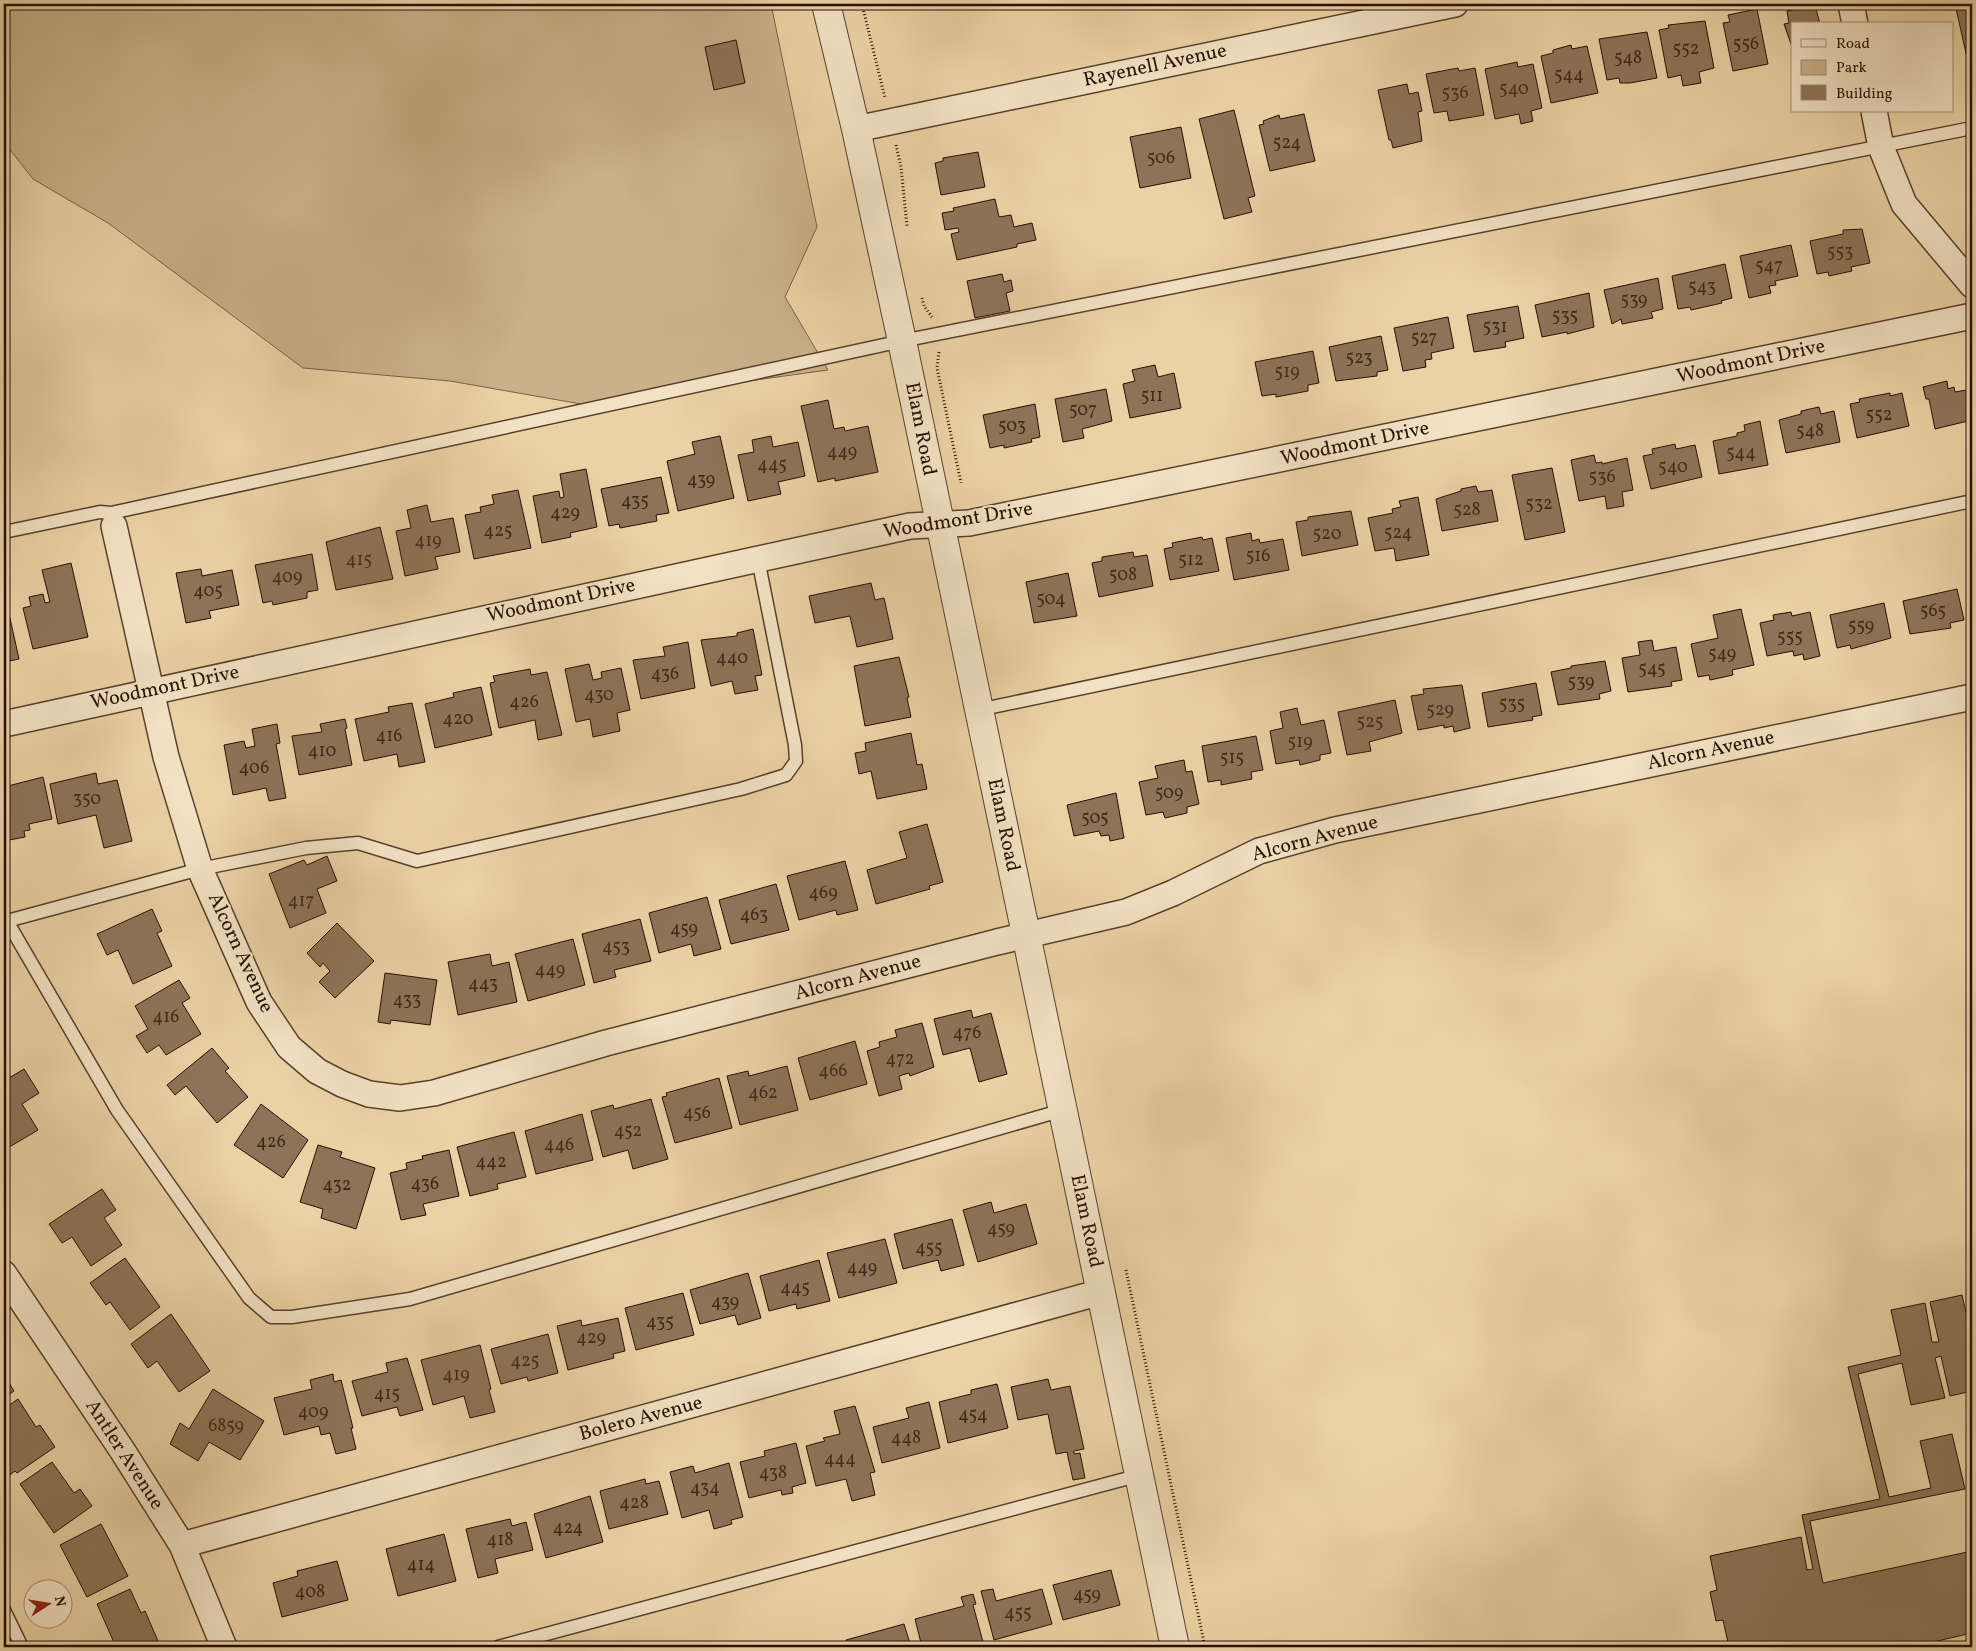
<svg xmlns="http://www.w3.org/2000/svg" width="1976" height="1651" font-family="Vollkorn,serif">
	<style>
		.green { fill: #cab18a; stroke: #796047 }
		.building { fill: #8d7458; stroke: #280e04 }
		.lines { fill: none; stroke-linecap: round; stroke-linejoin: round }
		.service-casing { stroke: #593f2c; stroke-width: 15 }
		.minor-casing { stroke: #593f2c; stroke-width: 28 }
		.tertiary-casing { stroke: #593f2c; stroke-width: 30 }
		.path { stroke: #280e04; stroke-width: 3; stroke-dasharray: 1 2.5; stroke-linecap: butt }
		.service { stroke: #f2e2c4; stroke-width: 12 }
		.minor { stroke: #f2e2c4; stroke-width: 25 }
		.tertiary { stroke: #f2e2c4; stroke-width: 28 }
		.labels { text-anchor: middle; dominant-baseline: central; stroke-width: 4.5; stroke-linejoin: round; paint-order: stroke }
		.number-label { font-size: 18px; fill: #412819 }
		.street-label { font-size: 20px; fill: #280e04; stroke: #f2e2c4 }
	</style>
	<rect width="100%" height="100%" fill="#ebd2a5"/>
	<filter id="stains"><feTurbulence type="fractalNoise" baseFrequency=".004" numOctaves="4"/><feColorMatrix values="0 0 0 0 .2 0 0 0 0 .09 0 0 0 0 .02 0 0 0 .5 -.17"/></filter>
	<radialGradient id="worn" r=".72"><stop offset=".6" stop-color="#630" stop-opacity="0"/><stop offset="1" stop-color="#630" stop-opacity=".3"/></radialGradient>
	<!-- green -->
	<path class="green" d="M4,4H771L817,227L785,297L828,370L581,404L450,381L303,368L108,223L33,179L4,142Z"/>
	<!-- building -->
	<path class="building" d="M1800,4L1815,5L1820,24H1792V47L1784,24L1789,23L1787,11L1801,8Z
		M1955,4H1972V80Z
		M1757,9L1768,64L1733,71L1723,23L1730,22L1728,15Z
		M1705,21L1714,68L1699,72L1701,83L1683,86L1681,75L1668,78L1659,30L1669,28L1668,25Z
		M1647,32L1657,78L1630,83H1620L1619,78L1607,80L1599,39Z
		M736,40L745,83L714,90L705,47Z
		M1571,45L1572,49L1587,46L1598,93L1551,103L1541,56L1553,53V50Z
		M1517,62L1518,67L1533,64L1542,108L1531,111L1533,121L1521,124L1519,114L1495,119L1485,69Z
		M1458,68L1459,71L1475,68L1484,115L1449,121L1447,111L1434,113L1426,74Z
		M1407,84L1409,94L1418,92L1422,111L1418,112L1422,141L1393,148L1391,140H1389L1378,90Z
		M1234,110L1255,196L1248,198L1252,212L1224,219L1199,119Z
		M1304,114L1315,161L1270,171L1259,125L1264,124L1263,121L1279,115L1280,119Z
		M1181,127L1191,178L1140,188L1130,137Z
		M978,152L985,187L941,195L935,163L943,161V158Z
		M995,199L999,217L1011,215L1014,227L1032,223L1036,240L1017,244V247L957,260L951,234L959,232L958,228L945,230L942,213L954,211L953,208Z
		M1862,229L1870,263L1851,267L1852,271L1829,276L1828,272L1817,274L1810,241L1843,234V230Z
		M1791,245L1798,276L1775,281L1776,285L1769,286L1771,293L1749,298L1740,256Z
		M1725,264L1732,298L1721,301L1722,303L1691,310L1690,307L1678,309L1672,276Z
		M1002,274L1004,282L1011,280L1013,291L1006,293L1010,311L975,318L967,281Z
		M1658,278L1663,309L1651,312L1653,318L1622,324L1621,319L1612,324L1604,290Z
		M1589,293L1594,327L1567,334V332L1542,337L1535,305Z
		M1518,306L1524,338L1505,342L1506,347L1474,352L1467,315Z
		M1448,317L1454,348L1431,353L1432,359L1425,360L1426,367L1403,371L1394,328Z
		M1381,336L1388,370L1377,372V376L1336,381L1329,347Z
		M1313,351L1319,383L1308,385V391L1276,397V394L1262,396L1255,362Z
		M1155,365L1158,377L1174,373L1181,408L1130,418L1123,384L1135,381L1132,370Z
		M1947,381L1948,389L1954,387L1955,392L1972,389V420L1935,429L1929,399H1926L1923,387Z
		M1106,389L1112,421L1082,429L1084,438L1063,442L1055,399Z
		M1890,393V396L1902,393L1909,426L1857,438L1850,404L1860,402L1859,399Z
		M828,400L834,429L844,427L845,431L868,426L878,472L835,481V478L818,482L801,406Z
		M1035,404L1040,437L1031,439L1032,442L1004,448V445L990,448L983,415Z
		M1819,407L1821,414L1834,411L1840,442L1786,453L1779,420L1801,414V411Z
		M1760,421L1768,465L1719,474L1713,441L1737,436V433L1745,431L1744,425Z
		M720,436L734,498L678,511L667,461L695,454L692,442Z
		M771,436L773,447L798,442L805,476L778,482L781,494L748,501L738,455L754,452L752,440Z
		M1675,444L1676,449L1695,445L1702,477L1651,489L1643,456L1653,454L1652,449Z
		M1594,455L1596,463L1602,462V464L1627,458L1633,490L1622,492L1624,506L1607,509L1605,496L1579,501L1571,460Z
		M1552,468L1565,532L1525,540L1512,475Z
		M586,469L597,527L570,533L571,537L542,543L533,496L559,491L560,498L564,497L560,474Z
		M661,477L669,513L656,515L657,521L620,528L619,524L609,526L601,489Z
		M1476,486L1478,492L1492,490L1498,521L1442,531L1436,499L1461,491V489Z
		M518,490L531,548L474,559L465,515L481,512L480,507L494,504L492,495Z
		M1418,497L1429,555L1396,561L1394,548L1375,551L1368,518L1393,513L1392,509L1401,507L1399,501Z
		M427,505L431,522L453,518L460,552L435,557L438,569L405,576L396,531L411,528L407,510Z
		M1351,511L1358,545L1302,556L1296,522L1308,520V517Z
		M380,527L393,579L336,590L326,542Z
		M1251,533L1252,541L1259,539L1260,543L1283,539L1289,570L1234,580L1226,538Z
		M1202,537L1203,540L1212,538L1219,571L1170,580L1164,549L1173,547L1172,543Z
		M1133,552L1134,557L1147,555L1153,586L1099,597L1092,563L1102,561V557Z
		M312,554L318,590L307,592V598L273,605L272,601L263,603L255,565Z
		M71,563L88,637L33,649L23,608L31,606L29,597L43,594L45,603L50,602L42,570Z
		M201,569L202,576L232,570L239,605L209,611L211,618L186,623L176,573Z
		M1068,573L1077,616L1034,623L1026,582Z
		M871,583L875,600L884,598L893,639L857,647L850,616L815,623L809,596Z
		M1957,589L1964,620L1950,623L1951,628L1910,634L1903,601Z
		M1884,603L1891,638L1851,649L1850,645L1837,648L1830,615Z
		M1741,609L1754,665L1732,670L1733,675L1710,680L1709,675L1698,677L1691,644L1718,638L1713,615Z
		M1791,612L1792,616L1810,612L1820,656L1804,660L1803,654L1794,656L1793,651L1767,656L1760,623L1774,620L1773,615Z
		M9,614L19,659L4,662V615Z
		M753,629L762,675L755,676L758,690L735,694L732,681L711,686L701,640L737,636V633Z
		M1652,640L1654,651L1676,647L1682,680L1671,682L1672,686L1628,692L1622,658L1640,655L1638,642Z
		M688,642L695,688L641,699L633,660L665,656L663,647Z
		M899,657L909,697L907,698L911,717L865,726L854,666Z
		M1605,661L1611,691L1599,694L1600,699L1558,705L1551,672L1571,668V666Z
		M589,664L593,680L602,678L601,672L621,668L630,710L617,713L620,731L593,737L590,719L576,722L565,669Z
		M530,669L531,675L547,672L562,735L538,740L535,720L499,728L490,683L495,682L493,676Z
		M1536,683L1542,715L1532,717L1533,720L1488,727L1482,693Z
		M1462,685L1470,728L1454,732L1453,726L1444,728V725L1418,730L1411,696L1424,694L1423,689Z
		M481,687L492,735L435,748L425,704L454,697L453,693Z
		M1395,700L1402,733L1369,742L1371,751L1347,755L1338,712Z
		M412,703L425,762L399,767L397,754L364,761L355,719L389,712L388,707Z
		M1297,708L1301,725L1324,720L1331,753L1320,755V760L1300,765L1299,760L1276,764L1270,731L1283,728L1280,712Z
		M345,719L347,728L345,729L352,765L299,775L292,736L322,732L320,724Z
		M277,724L280,743L276,744L286,798L269,801L266,788L233,795L224,745L244,741L246,748L255,746L252,729Z
		M911,733L917,765L922,764L927,789L877,799L871,771L859,774L855,753L866,751L865,743Z
		M1256,736L1263,770L1251,772L1252,779L1221,785V780L1208,782L1202,746Z
		M1184,760L1186,772L1192,771L1199,804L1187,807V813L1165,818L1163,812L1146,815L1139,782L1158,778L1155,766Z
		M96,773L98,784L117,780L132,841L104,848L96,815L58,824L50,784Z
		M43,777L52,819L29,824L30,830L24,831L25,837L4,841V787Z
		M1116,793L1124,838L1110,841L1109,835L1101,836L1099,831L1074,836L1067,805Z
		M927,824L943,882L929,886L930,889L876,904L867,870L907,858L899,832Z
		M327,856L337,881L317,889L326,913L290,928L269,874L304,860L307,865Z
		M845,861L858,910L837,915L836,910L799,920L787,876Z
		M776,884L789,930L731,944L719,900Z
		M707,897L721,949L694,956L691,944L659,953L649,913Z
		M152,909L162,931L157,933L172,966L133,984L118,950L107,955L97,934Z
		M640,919L651,961L614,970L616,977L594,983L582,934Z
		M337,923L374,961L335,998L319,982L330,971L323,963L320,967L307,953Z
		M573,939L585,985L528,1001L515,954Z
		M490,954L492,966L509,962L517,1002L458,1015L448,962Z
		M385,973L437,980L430,1025L391,1020L390,1024L378,1022Z
		M179,980L190,998L182,1003L201,1034L166,1055L159,1045L147,1053L136,1036L148,1029L135,1006Z
		M971,1010L973,1018L991,1013L1007,1074L979,1082L970,1048L943,1055L934,1019Z
		M922,1023L934,1067L910,1076L909,1073L899,1076L902,1089L879,1096L867,1051L880,1047L879,1042L897,1037L895,1030Z
		M855,1041L867,1084L810,1100L798,1058Z
		M212,1048L229,1068L225,1071L248,1097L217,1123L186,1086L175,1095L167,1085Z
		M787,1066L798,1110L740,1125L727,1076L748,1071L749,1076Z
		M24,1069L39,1093L22,1104L38,1130L6,1149L4,1144V1081Z
		M719,1078L732,1128L675,1143L662,1097L667,1096L666,1093Z
		M651,1099L668,1159L633,1169L628,1150L603,1157L591,1111L613,1105L614,1109Z
		M261,1104L308,1140L283,1178L234,1145Z
		M582,1114L593,1160L536,1174L525,1131Z
		M514,1132L526,1177L497,1184L498,1189L470,1196L457,1147Z
		M318,1145L342,1152L340,1157L375,1168L356,1229L321,1218L323,1209L300,1202Z
		M449,1150L459,1196L423,1204L426,1215L401,1220L390,1173L407,1169L406,1163L423,1159L422,1156Z
		M102,1189L116,1210L104,1218L122,1245L91,1266L72,1237L62,1243L49,1224Z
		M991,1202L994,1213L1026,1204L1037,1244L978,1262L963,1210Z
		M952,1219L964,1265L941,1271L938,1260L903,1269L894,1234Z
		M885,1239L897,1283L839,1298L827,1253Z
		M125,1258L160,1307L130,1330L110,1302L106,1305L90,1283Z
		M819,1260L830,1301L797,1309L796,1304L769,1311L760,1276Z
		M748,1273L761,1318L738,1325L735,1315L700,1324L690,1290Z
		M683,1293L694,1335L636,1350L625,1308Z
		M1962,1295L1972,1339V1391L1950,1396L1941,1356L1935,1358L1945,1398L1911,1405L1902,1363L1858,1374L1889,1497L1931,1488L1920,1441L1952,1434L1965,1489L1810,1521L1823,1583L1972,1551V1633L1916,1646V1647H1729L1723,1620L1716,1621L1710,1592L1717,1590L1710,1556L1801,1537L1807,1570L1813,1569L1802,1515L1880,1499L1848,1367L1901,1355L1891,1310L1925,1303L1932,1342H1939L1930,1302Z
		M171,1314L210,1371L179,1392L157,1361L148,1368L131,1344Z
		M618,1318L625,1351L613,1354L614,1358L568,1370L557,1326L581,1320L582,1326Z
		M548,1334L558,1373L528,1381L527,1377L501,1384L491,1349Z
		M480,1345L491,1389L489,1390L495,1412L470,1418L464,1396L433,1405L421,1360Z
		M407,1358L423,1410L400,1416L397,1407L362,1416L352,1381L388,1372L386,1363Z
		M333,1374L334,1382L341,1380L353,1428H351L356,1449L336,1454L330,1433L321,1435L319,1426L284,1435L274,1398L312,1389L310,1380Z
		M4,1375L14,1391L4,1398Z
		M1048,1379L1051,1390L1070,1386L1084,1449L1074,1451V1454L1080,1453L1085,1478L1073,1480L1067,1452L1056,1454L1048,1414L1018,1420L1011,1387Z
		M997,1384L1008,1428L948,1443L939,1402L971,1394V1390Z
		M213,1389L264,1421L240,1460L209,1442L198,1461L170,1444L180,1423L189,1429Z
		M18,1399L36,1427L40,1425L55,1447L17,1473L15,1471L4,1479V1409Z
		M929,1402L940,1448L882,1463L873,1427L909,1418L906,1408Z
		M855,1406L875,1472L870,1473L875,1495L852,1501L846,1479L816,1486L806,1446L825,1441L823,1438L840,1434L834,1411Z
		M796,1443L806,1483L792,1487L793,1493L782,1495L781,1490L749,1498L740,1462L765,1456L764,1451Z
		M52,1462L74,1493L80,1489L92,1506L54,1533L20,1484Z
		M729,1463L743,1517L731,1520L732,1524L714,1529L709,1510L682,1518L670,1472L693,1466L695,1473Z
		M645,1479L646,1484L659,1481L668,1514L609,1529L600,1491Z
		M590,1496L603,1542L546,1558L534,1514Z
		M510,1519L512,1526L526,1522L533,1550L495,1559L498,1573L478,1578L466,1529Z
		M101,1524L128,1576L87,1597L60,1545Z
		M444,1534L456,1581L398,1596L386,1549Z
		M337,1561L348,1600L282,1617L273,1583L298,1576L297,1571Z
		M1111,1570L1120,1605L1063,1620L1053,1585Z
		M130,1589L141,1613L145,1611L158,1641L143,1647H116L97,1604Z
		M993,1589L996,1601L1042,1589L1052,1624L994,1640L981,1591Z
		M973,1594L976,1604L973,1605L983,1642L962,1647H922L915,1619L964,1606L961,1597Z
		M904,1624L911,1647H848L846,1640Z"/>
	<g class="lines">
		<!-- service casing -->
		<g class="service-casing">
			<path id="service" d="M114,526L111,513L902,341L1972,128
				M4,532L100,512L111,513
				M978,710L1972,501
				M7,921L200,869L306,848L358,843L417,861L741,789L786,775L796,761L795,745L758,559
				M4,922L7,921L117,1110L249,1298L271,1317H292L410,1299L1063,1110
				M4,1610L22,1647
				M498,1647L1140,1475"/>
		</g>
		<!-- minor casing -->
		<g class="minor-casing">
			<path id="minor" d="M1851,4L1855,24
				M1874,111L1881,147L1904,204L1972,285
				M856,129L1455,4
				M114,526L166,757L200,869L259,1002L289,1047L317,1071L342,1084L369,1094L400,1098L434,1093L606,1043L997,942L1126,912L1173,893L1259,851L1335,830L1972,697
				M4,724L910,526L969,523L1972,316
				M4,1274L122,1450L182,1545L224,1647
				M182,1545L1101,1292"/>
		</g>
		<!-- tertiary casing -->
		<g class="tertiary-casing">
			<path id="tertiary" d="M826,4L856,129L902,341L1175,1647"/>
		</g>
		<!-- path -->
		<path class="path" d="M862,4L885,98
			M896,145L901,167L907,226
			M922,298L924,306L932,317
			M939,352L937,368L961,483
			M1126,1270L1205,1647"/>
		<!-- service -->
		<use href="#service" class="service"/>
		<!-- minor -->
		<use href="#minor" class="minor"/>
		<!-- tertiary -->
		<use href="#tertiary" class="tertiary"/>
	</g>
	<g class="labels">
		<!-- number labels -->
		<g class="number-label">
			<text x="1746" y="44">556</text>
			<text x="1686" y="49">552</text>
			<text x="1628" y="58">548</text>
			<text x="1569" y="75">544</text>
			<text x="1514" y="89">540</text>
			<text x="1455" y="93">536</text>
			<text x="1287" y="143">524</text>
			<text x="1161" y="158">506</text>
			<text x="1840" y="252">553</text>
			<text x="1769" y="266">547</text>
			<text x="1702" y="287">543</text>
			<text x="1634" y="300">539</text>
			<text x="1565" y="316">535</text>
			<text x="1495" y="327">531</text>
			<text x="1424" y="338">527</text>
			<text x="1359" y="358">523</text>
			<text x="1287" y="372">519</text>
			<text x="1152" y="396">511</text>
			<text x="1083" y="410">507</text>
			<text x="1879" y="415">552</text>
			<text x="1012" y="426">503</text>
			<text x="1810" y="431">548</text>
			<text x="842" y="452">449</text>
			<text x="1741" y="453">544</text>
			<text x="772" y="465">445</text>
			<text x="1673" y="467">540</text>
			<text x="1602" y="477">536</text>
			<text x="701" y="480">439</text>
			<text x="635" y="501">435</text>
			<text x="1539" y="504">532</text>
			<text x="1467" y="510">528</text>
			<text x="565" y="513">429</text>
			<text x="498" y="531">425</text>
			<text x="1398" y="533">524</text>
			<text x="1327" y="534">520</text>
			<text x="428" y="541">419</text>
			<text x="1258" y="556">516</text>
			<text x="359" y="560">415</text>
			<text x="1191" y="560">512</text>
			<text x="1123" y="575">508</text>
			<text x="287" y="577">409</text>
			<text x="208" y="591">405</text>
			<text x="1051" y="599">504</text>
			<text x="1933" y="611">565</text>
			<text x="1861" y="626">559</text>
			<text x="1790" y="637">555</text>
			<text x="1722" y="654">549</text>
			<text x="732" y="658">440</text>
			<text x="1652" y="669">545</text>
			<text x="665" y="674">436</text>
			<text x="1581" y="682">539</text>
			<text x="599" y="695">430</text>
			<text x="524" y="702">426</text>
			<text x="1512" y="704">535</text>
			<text x="1440" y="710">529</text>
			<text x="458" y="719">420</text>
			<text x="1370" y="722">525</text>
			<text x="389" y="736">416</text>
			<text x="1300" y="742">519</text>
			<text x="322" y="751">410</text>
			<text x="1232" y="758">515</text>
			<text x="254" y="768">406</text>
			<text x="1169" y="793">509</text>
			<text x="87" y="799">350</text>
			<text x="1095" y="818">505</text>
			<text x="823" y="893">469</text>
			<text x="301" y="901">417</text>
			<text x="754" y="915">463</text>
			<text x="684" y="929">459</text>
			<text x="616" y="947">453</text>
			<text x="550" y="970">449</text>
			<text x="483" y="984">443</text>
			<text x="407" y="1000">433</text>
			<text x="166" y="1017">416</text>
			<text x="967" y="1033">476</text>
			<text x="900" y="1059">472</text>
			<text x="833" y="1071">466</text>
			<text x="763" y="1093">462</text>
			<text x="697" y="1113">456</text>
			<text x="628" y="1131">452</text>
			<text x="271" y="1142">426</text>
			<text x="559" y="1145">446</text>
			<text x="491" y="1162">442</text>
			<text x="425" y="1184">436</text>
			<text x="337" y="1185">432</text>
			<text x="1001" y="1229">459</text>
			<text x="929" y="1248">455</text>
			<text x="862" y="1268">449</text>
			<text x="795" y="1288">445</text>
			<text x="725" y="1302">439</text>
			<text x="660" y="1322">435</text>
			<text x="591" y="1338">429</text>
			<text x="525" y="1361">425</text>
			<text x="456" y="1375">419</text>
			<text x="387" y="1394">415</text>
			<text x="313" y="1412">409</text>
			<text x="973" y="1415">454</text>
			<text x="226" y="1426">6859</text>
			<text x="906" y="1438">448</text>
			<text x="840" y="1459">444</text>
			<text x="773" y="1473">438</text>
			<text x="705" y="1488">434</text>
			<text x="634" y="1503">428</text>
			<text x="568" y="1528">424</text>
			<text x="500" y="1540">418</text>
			<text x="421" y="1565">414</text>
			<text x="310" y="1592">408</text>
			<text x="1087" y="1595">459</text>
			<text x="1018" y="1613">455</text>
		</g>
		<!-- street labels -->
		<g class="street-label">
			<text transform="translate(1155 66) rotate(-12)">Rayenell Avenue</text>
			<text transform="translate(1751 362) rotate(-12)">Woodmont Drive</text>
			<text transform="translate(920 429) rotate(79)">Elam Road</text>
			<text transform="translate(1355 444) rotate(-12)">Woodmont Drive</text>
			<text transform="translate(958 521) rotate(-9)">Woodmont Drive</text>
			<text transform="translate(561 601) rotate(-12)">Woodmont Drive</text>
			<text transform="translate(165 688) rotate(-12)">Woodmont Drive</text>
			<text transform="translate(1711 751) rotate(-12)">Alcorn Avenue</text>
			<text transform="translate(1003 825) rotate(78)">Elam Road</text>
			<text transform="translate(1315 839) rotate(-15)">Alcorn Avenue</text>
			<text transform="translate(240 953) rotate(65)">Alcorn Avenue</text>
			<text transform="translate(858 978) rotate(-15)">Alcorn Avenue</text>
			<text transform="translate(1086 1221) rotate(78)">Elam Road</text>
			<text transform="translate(641 1419) rotate(-15)">Bolero Avenue</text>
			<text transform="translate(124 1455) rotate(57)">Antler Avenue</text>
		</g>
	</g>
	<!-- margin -->
	<rect width="1976" height="1651" fill="none" stroke="#ebd2a5" stroke-width="20"/>
	<rect x="5" y="5" width="1966" height="1641" fill="none" stroke="#280e04" stroke-width="2.5"/>
	<rect x="10" y="10" width="1956" height="1631" fill="none" stroke="#280e04"/>
	<!-- legend -->
	<rect x="1791" y="22" width="162" height="90" fill="#f2e2c4" stroke="#a18d77"/>
	<rect x="1801" y="39" width="25" height="8" fill="#f2e2c4" stroke="#a18d77"/>
	<text x="1836" y="48" font-size="15" fill="#280e04">Road</text>
	<rect x="1801" y="60" width="25" height="15" fill="#cab18a" stroke="#a18d77"/>
	<text x="1836" y="72" font-size="15" fill="#280e04">Park</text>
	<rect x="1801" y="85" width="25" height="15" fill="#8d7458" stroke="#a18d77"/>
	<text x="1836" y="98" font-size="15" fill="#280e04">Building</text>
	<!-- north arrow -->
	<g transform="translate(48 1604) rotate(78)"><circle r="24" fill="#f2e2c4" stroke="#a18d77"/>
	<path d="M0-4L9 19L0 12L-9 19Z" fill="#8f2418"/>
	<text y="-8" font-size="14" font-weight="bold" text-anchor="middle" fill="#280e04">N</text>
	</g>
	<rect width="100%" height="100%" filter="url(#stains)"/>
	<rect width="100%" height="100%" fill="url(#worn)"/>
</svg>
